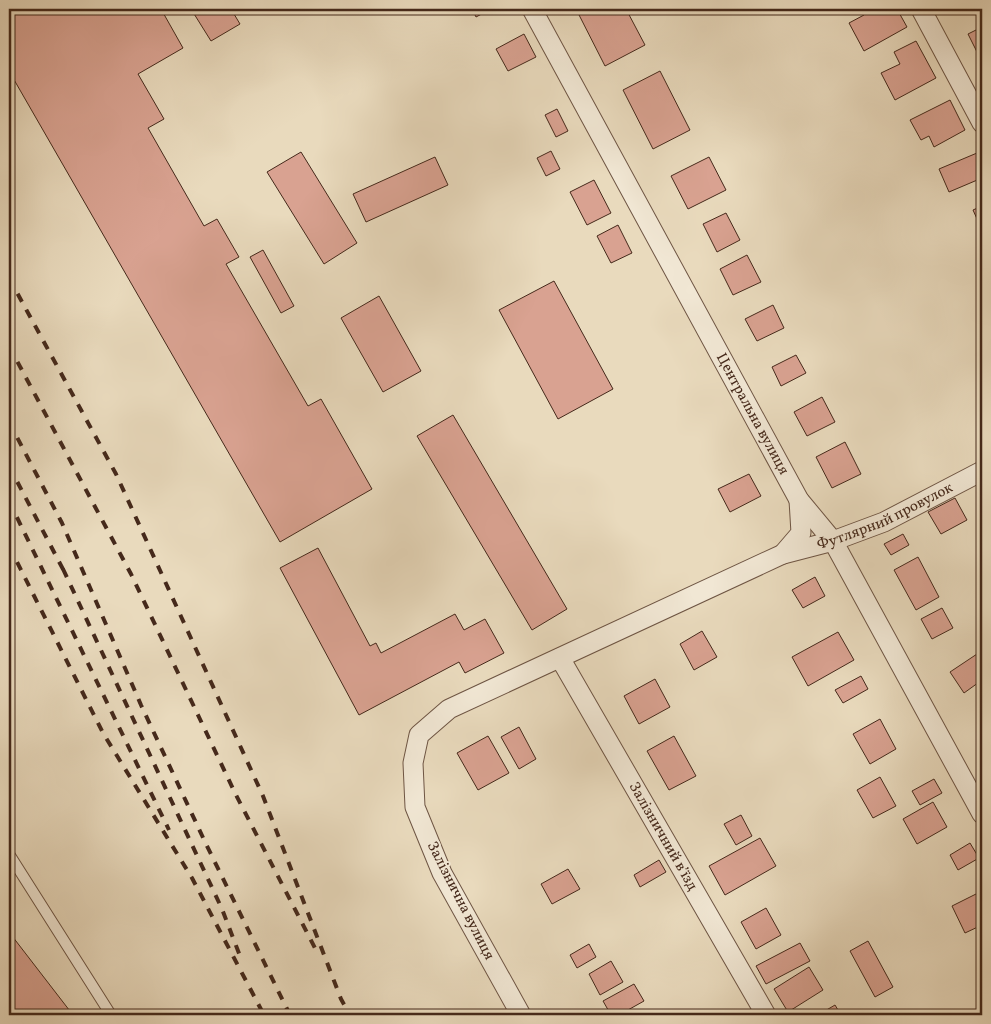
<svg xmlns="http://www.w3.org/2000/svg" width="991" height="1024" font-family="Vollkorn,serif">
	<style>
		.building { fill: #d9a291; stroke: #45291b }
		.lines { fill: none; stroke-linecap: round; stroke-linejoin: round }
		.lane-casing { stroke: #6e5544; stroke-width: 12 }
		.street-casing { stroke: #6e5544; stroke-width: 21 }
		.lane { stroke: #f1e7d4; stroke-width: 10 }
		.street { stroke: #f1e7d4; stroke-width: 19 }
		.rail { stroke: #45291b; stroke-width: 4; stroke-dasharray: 9 9; stroke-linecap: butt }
		.labels { text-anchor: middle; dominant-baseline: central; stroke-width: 4; stroke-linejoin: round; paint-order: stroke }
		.street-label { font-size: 15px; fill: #45291b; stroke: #f1e7d4 }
	</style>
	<rect width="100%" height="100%" fill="#e9dabd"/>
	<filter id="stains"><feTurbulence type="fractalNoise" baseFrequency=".004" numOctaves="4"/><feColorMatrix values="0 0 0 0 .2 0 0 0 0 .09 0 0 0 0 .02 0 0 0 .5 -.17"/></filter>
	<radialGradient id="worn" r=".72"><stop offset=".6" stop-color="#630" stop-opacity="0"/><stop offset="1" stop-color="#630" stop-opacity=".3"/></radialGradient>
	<!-- building -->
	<path class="building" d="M9,9H161L183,48L138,74L164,119L148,128L204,226L217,219L239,257L226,264L308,406L321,399L372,489L280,542L9,71Z
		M191,9H231L240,24L211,41Z
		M472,9H491L476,17Z
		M576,9H626L645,45L605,66Z
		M860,9H897L907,27L864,51L849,23L864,15Z
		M982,27V56L980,58L968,34Z
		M524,34L536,57L508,71L496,49Z
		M916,41L936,78L895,100L881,73L900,64L894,52Z
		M660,71L690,130L653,149L623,90Z
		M950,100L965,130L934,147L929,136L921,140L910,120Z
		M557,109L568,131L556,137L545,115Z
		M551,151L560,169L546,176L537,158Z
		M301,152L357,243L324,264L267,172Z
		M977,153L982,165V178L949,192L939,169Z
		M435,157L448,185L366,222L353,194Z
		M709,157L726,190L688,209L671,176Z
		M594,180L611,213L587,225L570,192Z
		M982,206V230L973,210Z
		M726,213L740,240L717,252L703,224Z
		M618,225L632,253L611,263L597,236Z
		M263,250L294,306L281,313L250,257Z
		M747,255L761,282L733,295L720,269Z
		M554,281L613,389L558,419L499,310Z
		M379,296L421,371L383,392L341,318Z
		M773,305L784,328L757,341L745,319Z
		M796,355L806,373L781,386L772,367Z
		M822,397L835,422L807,436L794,412Z
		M453,415L567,609L532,630L417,436Z
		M845,442L861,474L832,488L816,457Z
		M749,474L761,496L730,512L718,489Z
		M955,498L967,520L941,534L928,512Z
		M903,534L909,545L891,555L884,544Z
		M318,548L370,646L376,643L381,653L455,614L464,630L485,619L504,653L465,673L459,662L359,715L280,568Z
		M918,557L939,597L916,610L894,570Z
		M815,577L825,596L803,608L792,590Z
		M942,608L953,628L932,639L921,619Z
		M702,631L717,657L694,670L680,644Z
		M838,632L854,660L808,686L792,657Z
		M977,654L982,662V680L964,693L950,672Z
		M861,676L868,689L843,703L835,690Z
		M655,679L670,707L639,724L624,696Z
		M880,719L896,749L870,764L853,734Z
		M519,727L536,759L519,769L501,737Z
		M488,736L509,773L478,790L457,753Z
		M674,736L696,776L669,790L647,751Z
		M880,777L896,806L873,818L857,790Z
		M934,779L942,793L920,805L912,791Z
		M933,802L947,827L917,844L903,819Z
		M741,815L752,836L736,845L724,824Z
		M760,838L776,866L725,895L709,866Z
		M970,843L979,858L958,870L950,855Z
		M659,860L666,872L640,887L634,875Z
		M568,869L580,889L552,904L541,884Z
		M982,891V925L965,933L952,906Z
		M766,908L781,935L756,949L741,922Z
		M9,932L73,1015H9Z
		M868,941L893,987L875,997L850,951Z
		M800,943L810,961L766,984L756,966Z
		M589,944L596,957L577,968L570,955Z
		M611,961L623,982L600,995L589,974Z
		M809,967L823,990L788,1012L774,989Z
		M634,984L644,1001L619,1015H611L603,1001Z
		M835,1005L841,1015H818Z"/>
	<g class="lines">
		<!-- lane casing -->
		<g class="lane-casing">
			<path id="lane" d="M9,854L111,1015"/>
		</g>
		<!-- street casing -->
		<g class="street-casing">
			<g id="street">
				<path id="s1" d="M532,9L799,500L833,541L982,814"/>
				<path d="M921,9L982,123"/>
				<path id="s2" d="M783,554L833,541L884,522L982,471"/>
				<path id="s3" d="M560,658L766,1015"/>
				<path d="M521,1015L442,873L415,807L413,763L419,735L449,709L783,554L801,533L799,500"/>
			</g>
		</g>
		<!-- lane -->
		<use href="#lane" class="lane"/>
		<!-- street -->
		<use href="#street" class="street"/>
		<!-- rail -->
		<path class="rail" d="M9,278L116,474L263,796L341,999L350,1015
			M9,346L131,574L236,795L316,950
			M9,422L62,523L141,705L206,844L290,1015
			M9,466L66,575
			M9,501L169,830
			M9,546L103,733L192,878L264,1015
			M63,569L222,909L240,956"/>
	</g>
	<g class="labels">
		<!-- street labels -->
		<g class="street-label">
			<text stroke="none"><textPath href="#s1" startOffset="461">Центральна вулиця</textPath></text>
			<text stroke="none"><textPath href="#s2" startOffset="109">Футлярний провулок</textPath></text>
			<text stroke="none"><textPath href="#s3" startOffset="206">Залізничний в’їзд</textPath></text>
			<text transform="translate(460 901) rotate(63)">Залізнична вулиця</text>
		</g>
	</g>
	<!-- margin -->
	<rect width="991" height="1024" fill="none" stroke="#e9dabd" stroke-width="30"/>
	<rect x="10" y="10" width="971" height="1004" fill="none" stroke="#45291b" stroke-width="2.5"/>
	<rect x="15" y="15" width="961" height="994" fill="none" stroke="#45291b"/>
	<rect width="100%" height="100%" filter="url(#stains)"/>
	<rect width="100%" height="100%" fill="url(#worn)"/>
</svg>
